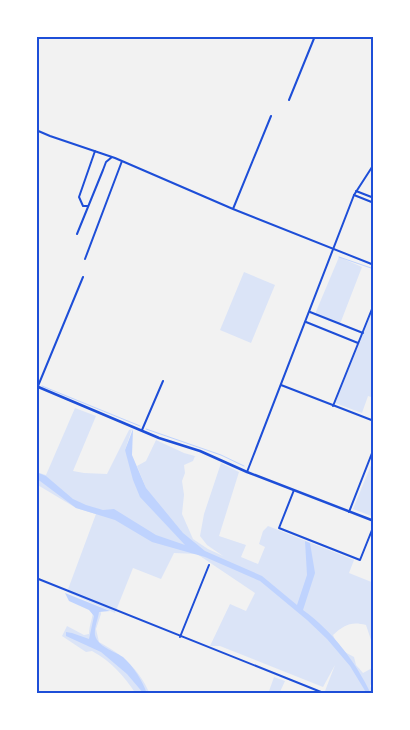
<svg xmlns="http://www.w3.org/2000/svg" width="410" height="730" font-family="'PT Sans',sans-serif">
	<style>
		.green { fill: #dbe4f7 }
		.water { fill: #bfd3fe }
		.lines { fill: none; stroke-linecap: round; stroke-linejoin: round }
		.stream { stroke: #bfd3fe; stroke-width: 1 }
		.minor { stroke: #1d4ed8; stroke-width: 2 }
		.tertiary { stroke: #1d4ed8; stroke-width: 2 }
		.secondary { stroke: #1d4ed8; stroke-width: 2.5 }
		.neatline { fill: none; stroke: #1d4ed8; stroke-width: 2 }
	</style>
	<rect width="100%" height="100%" fill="#f2f2f2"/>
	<!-- green -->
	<path class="green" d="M339,257L362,267L340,324L315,314Z
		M244,272L275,285L251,343L220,330Z
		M374,307V398L368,396L362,413L335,403Z
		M75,408L96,416L73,471L84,473L107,474L129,430L132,429L125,450L146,488L137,466L146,461L156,440L184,453L202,458L195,456L193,461L184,465L185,473L182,481L184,495L182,514L193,539L208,549L223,556L207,545L200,536L204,514L221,463L239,472L219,536L246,545L241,557L258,564L265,547L259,544L263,531L268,526L354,560L349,573L374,583V649L366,625C351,621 344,625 333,635L339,649L354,657L356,665L363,673L374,667V678L370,686L374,694H332L325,691L335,665L323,687L220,646H210L230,604L246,611L255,593L197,554L174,553L161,579L133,568L115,613L67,592L96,514L76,508L36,484V472L46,475Z
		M374,458V517L353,509Z
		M100,609L101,614L96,629L99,642C123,655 139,669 150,694H136C124,676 112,662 92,651L86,652L62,636L67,626L84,635L89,634C89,625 93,618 93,610Z
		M274,677L285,681L279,694H268Z"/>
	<!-- water -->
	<path class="water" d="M133,429L132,455L146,488L183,533L205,551L262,576L297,605L307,575L305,541L310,543L315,573L303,610C332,631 356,662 371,694H367L350,666L327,639L307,620L260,581L205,557L152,542L115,520L76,508L36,478V472L46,476L73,499L86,505L103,510L114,509L156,535L185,545L140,497L133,480L125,450Z
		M65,593L110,611L99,612C98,619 94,628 95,635C98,647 114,651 123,657C133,666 143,681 147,694H144L127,674L101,652L66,636V632L72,633L89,639L94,616L89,610L69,601Z"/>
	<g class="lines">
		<!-- stream -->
		<path class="stream" d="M339,257L374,269
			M42,386L140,426
			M146,429L221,455L244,466"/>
		<!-- minor -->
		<path class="minor" d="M289,100L315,36
			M36,130L50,136L115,158L233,209L374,265
			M356,191L374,198
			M354,195L374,203
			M88,206H83L79,197L95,151
			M233,209L271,116
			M77,234L103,170L106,162L112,157
			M85,259L122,161
			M310,312L363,333
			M306,322L358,343
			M281,385L374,421
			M38,386L83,277
			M333,406L374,304
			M142,430L163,381
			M294,490L279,528L360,560L374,525
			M349,512L374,448
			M36,578L326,694
			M180,637L209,565"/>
		<!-- tertiary -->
		<path class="tertiary" d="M247,472L354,195L374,164"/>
		<!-- secondary -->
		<path class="secondary" d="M36,386L159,438L200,451L247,472L374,521"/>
	</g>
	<!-- border -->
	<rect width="410" height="730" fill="none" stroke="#ffffff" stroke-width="75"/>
	<rect x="38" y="38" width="334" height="654" class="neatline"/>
</svg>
